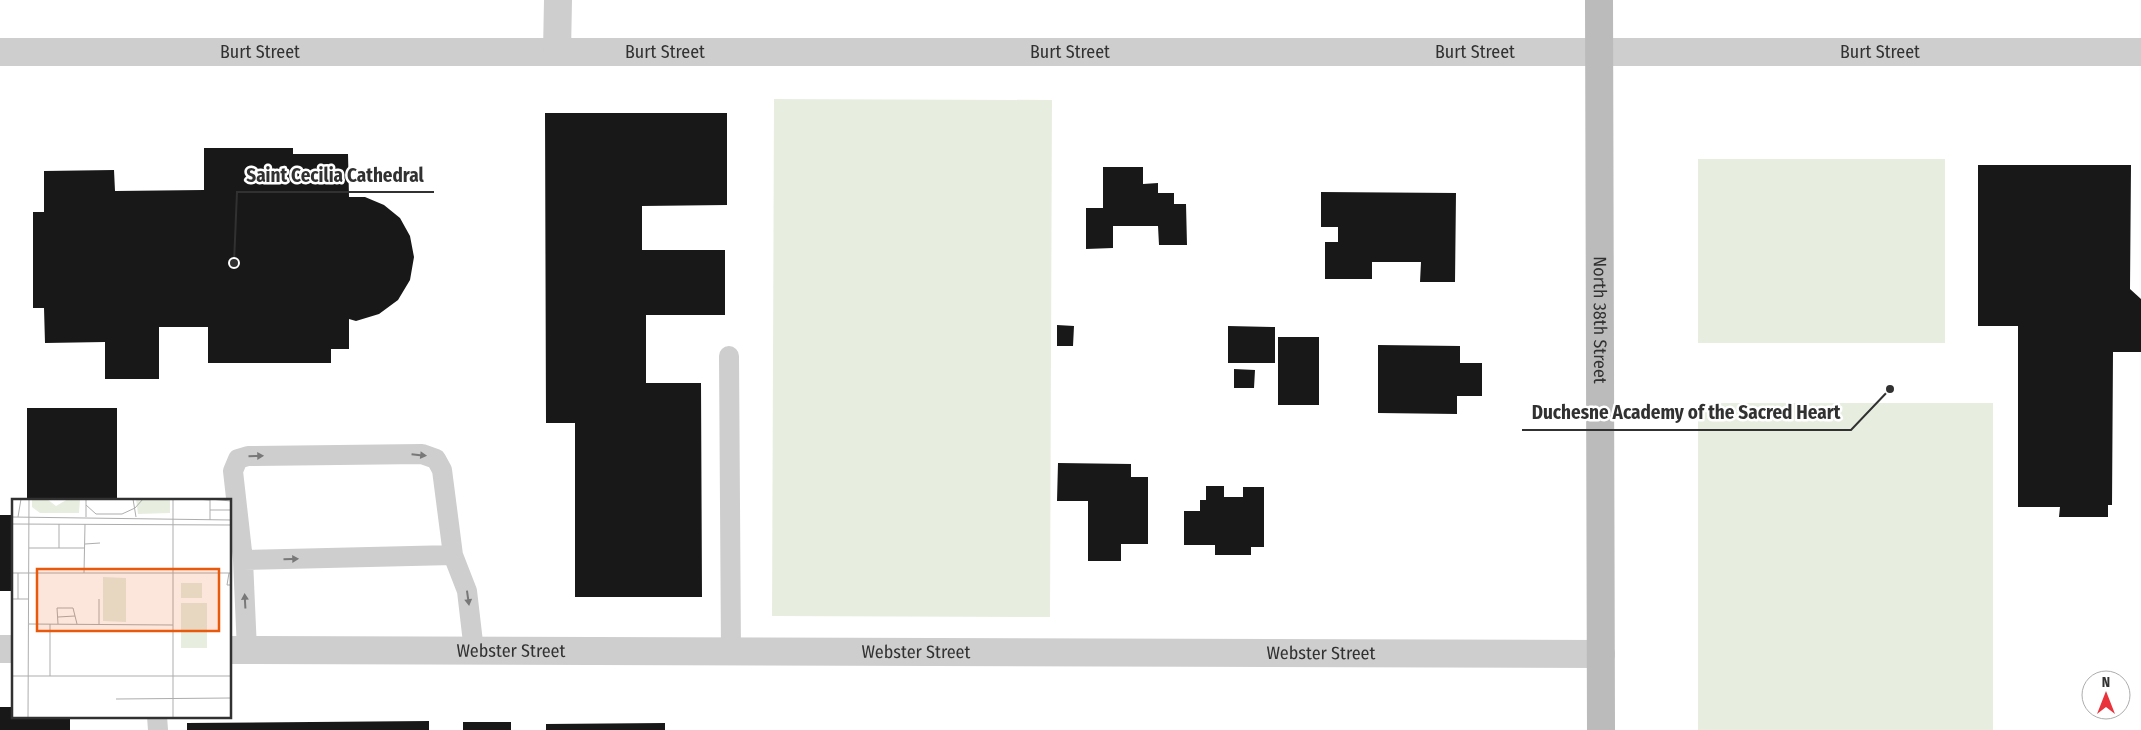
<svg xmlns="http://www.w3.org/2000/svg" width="2141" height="730" font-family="'Fira Sans Condensed',sans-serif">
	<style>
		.green { fill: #e7eee0 }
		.building { fill: #181818 }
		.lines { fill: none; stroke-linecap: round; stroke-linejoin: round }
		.lane { stroke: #cecece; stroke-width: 20 }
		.street { stroke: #cecece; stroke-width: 28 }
		.secondary { stroke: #bbb; stroke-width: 28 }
		.oneway { fill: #787878 }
		.labels { text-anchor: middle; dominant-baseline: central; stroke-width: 5; stroke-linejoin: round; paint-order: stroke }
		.street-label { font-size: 18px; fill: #313131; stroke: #fff }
		.inset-road { fill: none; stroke: #adadad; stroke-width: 1 }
		.view { fill: #e8590c; fill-opacity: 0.15; stroke: #e8590c; stroke-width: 2.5 }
		.inset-edge { fill: none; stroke: #313131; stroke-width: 2.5 }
		.leader { fill: none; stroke: #313131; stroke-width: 2 }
		.callout-dot { fill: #313131; stroke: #fff; stroke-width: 2 }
		.callout-label { font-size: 19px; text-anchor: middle; font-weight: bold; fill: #313131; stroke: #fff; stroke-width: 5; stroke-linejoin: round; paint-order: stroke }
	</style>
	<rect width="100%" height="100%" fill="#fff"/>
	<!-- green -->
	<path class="green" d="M774,99L1052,100L1050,617L772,616Z
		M1698,159H1945V343H1698Z
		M1698,403H1993V730H1698Z"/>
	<!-- building -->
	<path class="building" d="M545,113H727V205L642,206V250H725V315H646V383H701L702,597H575V423H546Z
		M204,148H293V154H348L349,197H365L384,205L400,218L410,236L414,257L410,280L398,300L379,314L356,321L349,319V349H331V363H208V327H159V379H105V342L45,343L44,308H33V212H44V171L114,170L115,191L204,190Z
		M1978,165H2131L2130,289L2141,299V352H2113L2112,505H2108V517H2059L2060,507H2018V326H1978Z
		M1103,167H1143V184L1158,183V193H1174V204H1186L1187,245H1159L1158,226H1113V248L1086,249V208H1103Z
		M1321,192L1456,193L1455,282H1420L1421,262H1372V279H1325V242H1338V227H1321Z
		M1057,325L1074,326L1073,346H1057Z
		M1228,326L1275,327V363H1228Z
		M1278,337H1319V405H1278Z
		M1378,345L1460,346V363H1482V396H1457V414L1378,413Z
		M1234,369L1255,370L1254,388H1234Z
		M27,408H117V500H27Z
		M1058,463L1131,464V477H1148V544H1121V561H1088V501H1057Z
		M1206,486H1224V497H1243V487H1264V547H1251V555H1215V545H1184V511H1200V500H1206Z
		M0,515H14V591H0Z
		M0,707H14V716H70V730H0Z
		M429,721V730H187V723Z
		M463,722H511V730H463Z
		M665,723V730H546V724Z"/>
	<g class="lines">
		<!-- lane -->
		<path class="lane" d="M729,356L731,652
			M243,560L453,555
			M247,650L243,560L233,471L238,459L248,456L422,454L436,459L442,470L453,555L467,591L474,651
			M157,716L158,730"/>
		<!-- street -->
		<g class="street">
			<path id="s1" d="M0,52H2141"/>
			<path d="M557,52L558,0"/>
			<path d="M0,649H14"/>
			<path id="s2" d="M230,650L1601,654"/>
		</g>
		<!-- secondary -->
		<path class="secondary" id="s3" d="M1599,0L1601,730"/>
	</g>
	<!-- one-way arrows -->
	<defs><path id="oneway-solid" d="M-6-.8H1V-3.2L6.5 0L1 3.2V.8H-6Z" transform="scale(1.25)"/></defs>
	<g class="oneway">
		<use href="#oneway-solid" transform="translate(419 455) rotate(6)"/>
		<use href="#oneway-solid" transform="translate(256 456) rotate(-1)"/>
		<use href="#oneway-solid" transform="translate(291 559) rotate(-2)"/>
		<use href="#oneway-solid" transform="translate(468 598) rotate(82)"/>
		<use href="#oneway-solid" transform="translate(245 601) rotate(-93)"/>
	</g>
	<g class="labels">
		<!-- street labels -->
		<g class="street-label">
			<text stroke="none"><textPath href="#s1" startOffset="1475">Burt Street</textPath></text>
			<text stroke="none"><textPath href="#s1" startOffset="1880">Burt Street</textPath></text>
			<text stroke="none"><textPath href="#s1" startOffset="260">Burt Street</textPath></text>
			<text stroke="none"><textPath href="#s1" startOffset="665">Burt Street</textPath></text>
			<text stroke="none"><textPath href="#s1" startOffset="1070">Burt Street</textPath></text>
			<text stroke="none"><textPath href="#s3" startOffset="320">North 38th Street</textPath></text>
			<text stroke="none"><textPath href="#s2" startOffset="281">Webster Street</textPath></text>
			<text stroke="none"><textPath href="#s2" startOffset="686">Webster Street</textPath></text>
			<text stroke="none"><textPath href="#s2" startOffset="1091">Webster Street</textPath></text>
		</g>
	</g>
	<!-- overview -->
	<g transform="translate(12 499)">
		<rect width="219" height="219" fill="#fff"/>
		<path d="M20,0H35L44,7L56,0H68L67,14H28L20,8ZM124,0H158V14L126,15ZM91,78L114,79V123L91,122ZM169,84H190V99H169ZM169,104H195V149H169Z" fill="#e7eee0"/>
		<path class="inset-road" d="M121,0L124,18M184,0L198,1V21M198,0L219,2M74,6L84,15H110L123,9L131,0M198,11H219M0,18L219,21M6,18L9,0M74,18V0M0,25L219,26M73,45L88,44M17,49H73M47,49V25M0,74H219M72,74L73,25M217,74L215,86H219M0,100H17M6,100V74M87,100V125M46,118L63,117M17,125L161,126M38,125V177M46,125L45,109H61L65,125M0,177H219M104,200L219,199M16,218L17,0M161,218V0"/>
		<path class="view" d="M25,70H207V132H25Z"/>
		<rect width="219" height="219" class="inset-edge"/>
	</g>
	<!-- callouts -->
	<path class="leader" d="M234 263L237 192H434M1890 389L1851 430H1522"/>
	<g class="callout-dot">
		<circle cx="234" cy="263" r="5"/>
		<circle cx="1890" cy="389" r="5"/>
	</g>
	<g class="callout-label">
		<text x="335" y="182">Saint Cecilia Cathedral</text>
		<text x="1686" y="419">Duchesne Academy of the Sacred Heart</text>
	</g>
	<!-- north arrow -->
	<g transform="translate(2106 695)"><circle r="24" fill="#ffffff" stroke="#adadad"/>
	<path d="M0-4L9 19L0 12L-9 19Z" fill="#ea323b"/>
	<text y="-8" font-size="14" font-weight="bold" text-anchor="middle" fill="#313131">N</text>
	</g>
</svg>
